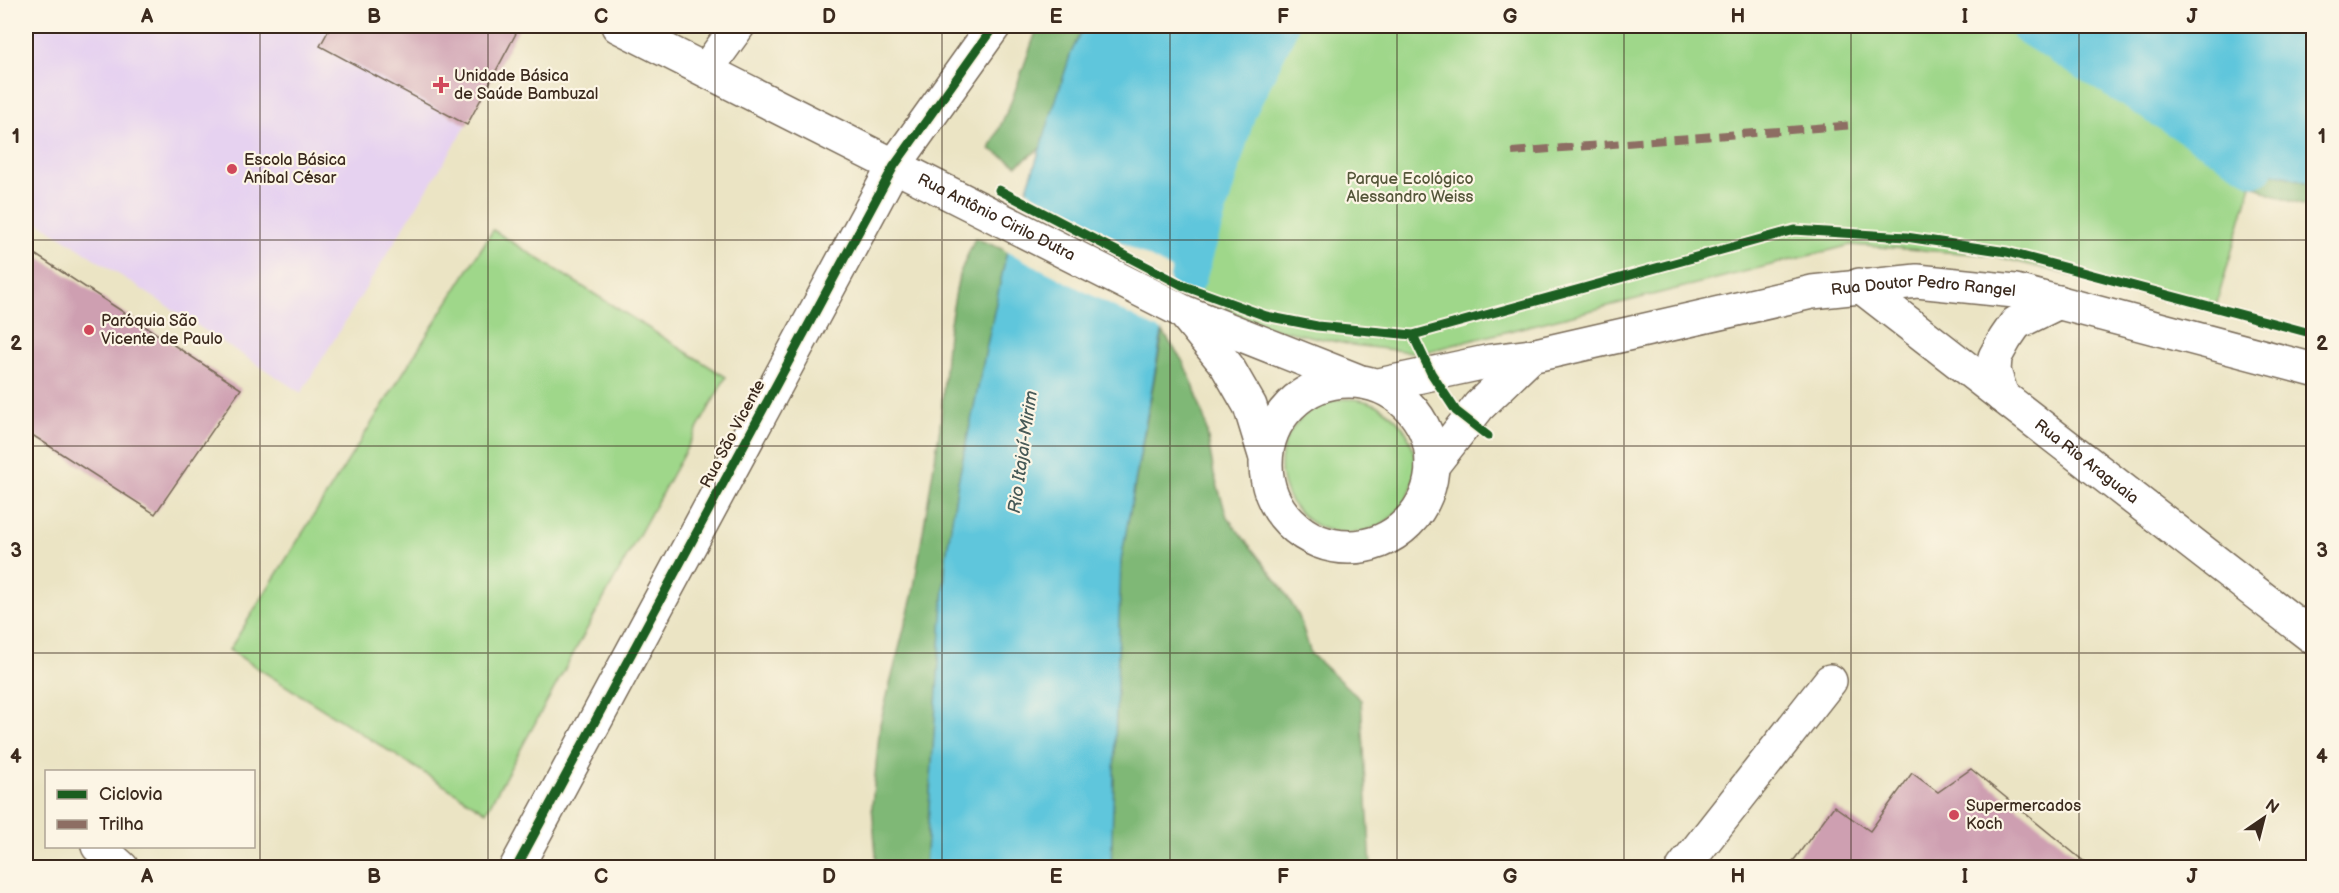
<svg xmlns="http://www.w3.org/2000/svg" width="2339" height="893" font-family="'Balsamiq Sans',sans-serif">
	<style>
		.built { fill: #e6d2f0 }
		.green { fill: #9fd78a; stroke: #6d8054; stroke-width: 1.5 }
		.forest { fill: #7fb876; stroke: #5d714a; stroke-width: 1.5 }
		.water { fill: #5fc6dc; stroke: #4d787d; stroke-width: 1.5 }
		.pier { fill: #ebe4c4 }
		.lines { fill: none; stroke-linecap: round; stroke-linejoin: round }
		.canal { stroke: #5fc6dc; stroke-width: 36 }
		.building { fill: #ce9fb1 }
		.minor-casing { stroke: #796b58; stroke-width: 36 }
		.major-casing { stroke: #796b58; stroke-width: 36 }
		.minor { stroke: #fff; stroke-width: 33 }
		.major { stroke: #fff; stroke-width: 33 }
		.quiet { stroke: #8d6e63; stroke-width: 8; stroke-dasharray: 15 8; stroke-linecap: butt }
		.cycleway-casing { stroke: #fcf5e5; stroke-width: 13 }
		.cycleway { stroke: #1b5e20; stroke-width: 9 }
		.grid { fill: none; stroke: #3b2a1e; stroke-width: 1.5; stroke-opacity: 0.55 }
		.poi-dot { fill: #d1495b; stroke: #fcf5e5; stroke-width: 2 }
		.labels { text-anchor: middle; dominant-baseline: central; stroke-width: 4.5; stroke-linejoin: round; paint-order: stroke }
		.poi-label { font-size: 16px; fill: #3b2a1e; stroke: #fcf5e5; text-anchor: start }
		.park-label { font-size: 16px; fill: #545539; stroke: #fcf5e5 }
		.street-label { font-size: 16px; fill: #3b2a1e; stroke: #fcf5e5 }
		.water-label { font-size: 18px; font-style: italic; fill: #465957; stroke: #fcf5e5 }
		.neatline { fill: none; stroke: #3b2a1e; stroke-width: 2 }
		.grid-label { font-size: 20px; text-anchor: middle; font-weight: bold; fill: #3b2a1e }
	</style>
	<rect width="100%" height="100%" fill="#fcf5e5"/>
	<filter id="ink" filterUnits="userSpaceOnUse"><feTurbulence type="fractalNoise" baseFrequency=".0167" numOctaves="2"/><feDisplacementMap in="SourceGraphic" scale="12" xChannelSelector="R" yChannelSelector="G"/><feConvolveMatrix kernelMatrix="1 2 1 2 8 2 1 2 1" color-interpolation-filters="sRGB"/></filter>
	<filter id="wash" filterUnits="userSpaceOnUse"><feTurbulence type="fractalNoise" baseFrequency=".008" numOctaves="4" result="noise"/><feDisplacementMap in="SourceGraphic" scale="24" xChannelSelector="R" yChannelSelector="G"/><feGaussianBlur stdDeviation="1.35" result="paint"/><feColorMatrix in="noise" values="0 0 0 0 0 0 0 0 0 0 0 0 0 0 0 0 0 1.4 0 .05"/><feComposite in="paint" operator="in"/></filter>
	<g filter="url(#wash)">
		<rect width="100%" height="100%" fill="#ebe4c4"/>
		<!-- built -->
		<path class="built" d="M26,26H331L320,46L467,125L301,393L26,214Z"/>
		<!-- green -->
		<path class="green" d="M1280,26H2027L2256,168L2214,312L1991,255L1851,245L1421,353L1352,345L1261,326L1183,288L1188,278L1238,111Z
			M493,230L726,377L486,812L229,650Z
			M1281 466a67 67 0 1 1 134 0a67 67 0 1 1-134 0Z"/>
		<!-- forest -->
		<path class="forest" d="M1038,26H1084L1071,53L1042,147L1017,165L990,149L1011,102Z
			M2256,168L2313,184V209L2270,194L2252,184Z
			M975,238L1007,251L958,482L946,558L925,867L877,868L872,806L880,724L913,593L940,428L948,333L959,275Z
			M1163,332L1182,360L1193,384L1205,421L1214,474L1227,517L1281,586L1299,616L1311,654L1361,700L1371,867L1111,868L1121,560Z"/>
		<!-- water -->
		<path class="water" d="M1084,26H1280L1238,111L1188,278L1162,332L1121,560L1111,867L925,868L946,558L958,482L1007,251L1071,53Z
			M2027,26H2313V184L2256,168Z"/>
		<!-- pier -->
		<path class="pier" d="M1024,189L1188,278L1163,332L1004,250Z"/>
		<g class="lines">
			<!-- canal -->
			<path class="canal" d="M2027,26L2256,168
				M1188,278L1238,111L1280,26"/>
		</g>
		<g id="blocks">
			<!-- building -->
			<path class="building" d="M331,26H520L467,125L320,46Z
				M36,255L241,389L155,514L26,431V272Z
				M1971,769L2092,868H1788L1834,806L1870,831L1912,773L1938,792Z"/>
		</g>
	</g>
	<g filter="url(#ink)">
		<use href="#blocks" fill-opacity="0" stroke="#796b58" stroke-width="1.5"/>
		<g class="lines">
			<!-- minor casing -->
			<g class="minor-casing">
				<g id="minor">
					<path d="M706,70L738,26"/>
					<path id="s1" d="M1859,285L2314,638"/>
					<path d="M98,846L122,868"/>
					<path d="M516,868L894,166L994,26"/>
					<path d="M1683,868L1830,681"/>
				</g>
			</g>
			<!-- major casing -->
			<g class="major-casing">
				<g id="major">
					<path id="s2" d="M618,26L1184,312L1356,380"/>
					<path d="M1185,314L1227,366L1250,406L1265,455"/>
					<circle cx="1349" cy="464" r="83"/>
					<path id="s3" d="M1379,385L1491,361L1531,356L1812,292L1917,281L2015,291L2314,370"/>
					<path d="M2002,396L1994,371L1995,357L2005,339L2016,323L2059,302"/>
					<path d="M1432,466L1479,406L1531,356"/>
				</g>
			</g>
			<!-- minor -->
			<use href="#minor" class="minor"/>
			<!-- major -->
			<use href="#major" class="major"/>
			<!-- quiet -->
			<path class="quiet" d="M1512,152L1854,125"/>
			<!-- cycleway casing -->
			<g class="cycleway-casing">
				<path id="cycleway" d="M999,190L1184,286L1266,316L1317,326L1413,335L1794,230L1906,237L2007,252L2314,334
					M1413,335L1431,373L1456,411L1488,436
					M516,868L894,166L994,26"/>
			</g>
			<!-- cycleway -->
			<use href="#cycleway" class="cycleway"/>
		</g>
	</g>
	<!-- grid -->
	<path class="grid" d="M260,26V868M488,26V868M715,26V868M942,26V868M1170,26V868M1397,26V868M1624,26V868M1851,26V868M2079,26V868M26,240H2314M26,446H2314M26,653H2314"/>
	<!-- markers -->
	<g class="poi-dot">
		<path d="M438 76h6v6h6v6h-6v6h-6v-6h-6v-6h6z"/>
		<circle cx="232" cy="169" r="6"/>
		<circle cx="89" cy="330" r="6"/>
		<circle cx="1954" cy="815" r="6"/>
	</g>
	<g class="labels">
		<!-- poi labels -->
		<g class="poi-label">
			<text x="454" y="76">Unidade Básica<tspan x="454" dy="18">de Saúde Bambuzal</tspan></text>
			<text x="244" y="160">Escola Básica<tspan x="244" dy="18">Aníbal César</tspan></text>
			<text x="101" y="321">Paróquia São<tspan x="101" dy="18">Vicente de Paulo</tspan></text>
			<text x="1966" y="806">Supermercados<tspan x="1966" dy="18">Koch</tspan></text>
		</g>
		<!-- park labels -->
		<g class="park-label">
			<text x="1410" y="179">Parque Ecológico<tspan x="1410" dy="18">Alessandro Weiss</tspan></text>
		</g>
		<!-- street labels -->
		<g class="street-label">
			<text stroke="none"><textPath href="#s2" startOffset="424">Rua Antônio Cirilo Dutra</textPath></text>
			<text stroke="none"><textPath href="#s3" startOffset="555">Rua Doutor Pedro Rangel</textPath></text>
			<text transform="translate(733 434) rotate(-62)">Rua São Vicente</text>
			<text stroke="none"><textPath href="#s1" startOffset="288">Rua Rio Araguaia</textPath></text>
		</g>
		<!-- water labels -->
		<g class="water-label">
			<text transform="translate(1023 452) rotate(-82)">Rio Itajaí-Mirim</text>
		</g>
	</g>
	<!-- margin -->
	<rect width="2339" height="893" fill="none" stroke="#fcf5e5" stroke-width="66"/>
	<!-- legend -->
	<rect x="45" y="770" width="210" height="78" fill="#fcf5e5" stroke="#afa495" stroke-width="1.5"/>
	<rect x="57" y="790" width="30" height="9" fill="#1b5e20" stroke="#afa495" stroke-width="1.5"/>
	<text x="99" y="800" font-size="18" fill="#3b2a1e">Ciclovia</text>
	<rect x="57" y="820" width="30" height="9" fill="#8d6e63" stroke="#afa495" stroke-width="1.5"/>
	<text x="99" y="830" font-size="18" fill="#3b2a1e">Trilha</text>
	<!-- north arrow -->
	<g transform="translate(2264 818) rotate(35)" stroke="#fcf5e5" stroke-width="4.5" paint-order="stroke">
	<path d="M0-4.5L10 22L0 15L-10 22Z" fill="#3b2a1e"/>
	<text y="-9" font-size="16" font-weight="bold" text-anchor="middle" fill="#3b2a1e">N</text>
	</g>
	<rect x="33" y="33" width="2273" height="827" class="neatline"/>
	<g class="grid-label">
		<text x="147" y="23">A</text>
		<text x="374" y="23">B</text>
		<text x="601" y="23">C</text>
		<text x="829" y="23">D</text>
		<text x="1056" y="23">E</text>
		<text x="1283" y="23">F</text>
		<text x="1510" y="23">G</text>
		<text x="1738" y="23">H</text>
		<text x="1965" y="23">I</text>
		<text x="2192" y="23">J</text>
		<text x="16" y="143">1</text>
		<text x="2322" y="143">1</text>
		<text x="16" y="350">2</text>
		<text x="2322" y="350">2</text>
		<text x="16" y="557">3</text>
		<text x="2322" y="557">3</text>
		<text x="16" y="763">4</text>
		<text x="2322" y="763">4</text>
		<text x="147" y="883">A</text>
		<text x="374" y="883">B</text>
		<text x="601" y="883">C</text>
		<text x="829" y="883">D</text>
		<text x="1056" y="883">E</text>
		<text x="1283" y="883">F</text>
		<text x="1510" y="883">G</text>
		<text x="1738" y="883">H</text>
		<text x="1965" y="883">I</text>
		<text x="2192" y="883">J</text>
	</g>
</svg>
